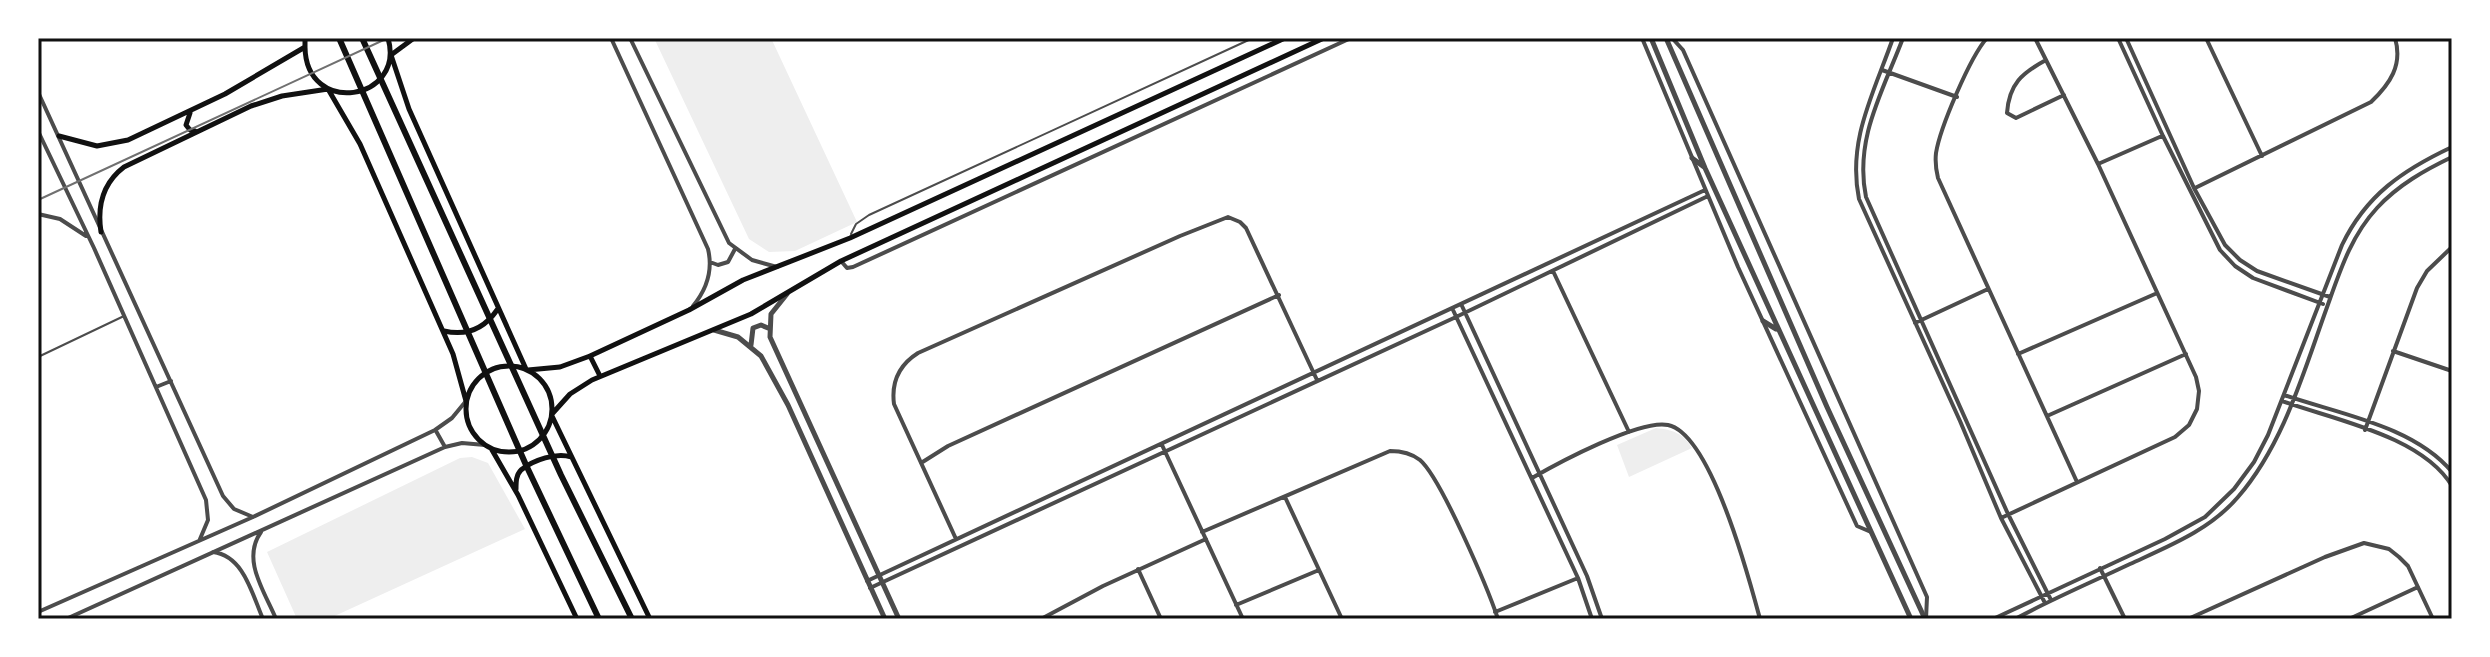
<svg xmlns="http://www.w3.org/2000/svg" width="2490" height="657" font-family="Signika,sans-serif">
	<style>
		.green { fill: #eee }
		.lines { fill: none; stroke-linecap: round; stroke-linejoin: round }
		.service { stroke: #4c4c4c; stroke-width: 2 }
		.minor { stroke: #4c4c4c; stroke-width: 4 }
		.tertiary { stroke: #4c4c4c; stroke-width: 5 }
		.secondary { stroke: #111; stroke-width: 5 }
		.trunk { stroke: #111; stroke-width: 6 }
		.rail { stroke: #707070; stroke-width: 2 }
		.neatline { fill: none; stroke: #111; stroke-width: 3 }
	</style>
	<rect width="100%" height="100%" fill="#fff"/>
	<!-- green -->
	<path class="green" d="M654,38H771L857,222L795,251L769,252L749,239Z
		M1656,428C1673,430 1683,433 1692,448L1629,477L1617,445Z
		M472,457L488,463L525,529L328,619H297L267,552L460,458Z"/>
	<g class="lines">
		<!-- service -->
		<path class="service" d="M851,234L856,224L869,215L1253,38
			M38,357L124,316"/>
		<!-- minor -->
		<path class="minor" d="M611,38L708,249C713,270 707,289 693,306
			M630,38L729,243L752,260L777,267
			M1642,38L1738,267L1857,526L1871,532
			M1672,38L1683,50L1927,597L1926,619
			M1893,38C1874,93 1847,140 1859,199L1960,421L2001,518L2045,603
			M1903,38C1883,91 1854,139 1866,197L2008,514L2051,600
			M1987,38C1970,57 1940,128 1936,153C1935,162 1936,170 1938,178L2077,482
			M2118,38L2163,136L2220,250L2235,266L2253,278L2323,304
			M2126,38L2194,188L2225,245L2240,260L2257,271L2330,297
			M2206,38L2262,156
			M2046,60C2022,73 2009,84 2007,113L2016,118L2064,95
			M1882,70L1957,97
			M38,92L223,496L234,509L253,517
			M38,131L94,248L206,500L208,520L200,539
			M2098,164L2162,136
			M2195,188L2371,102C2390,84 2403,65 2395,38
			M38,214L60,219L86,236
			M841,261L847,268L853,267L1351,38
			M710,262L718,265L728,262L735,249
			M1553,271L1629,432
			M1462,306L1587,576L1602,619
			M1453,310L1578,578L1592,619
			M1915,323L1988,289
			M2393,351L2452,371
			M2018,354L2155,294
			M156,387L171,381
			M2284,395C2339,414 2414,426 2452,472
			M2282,401C2335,420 2422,436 2452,486
			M2047,416L2186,354
			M2365,430L2417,288L2427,271L2452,247
			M436,431L445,447
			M1162,445L1243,619
			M921,463L948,446L1279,295
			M1532,478C1558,463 1640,419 1668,425C1711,434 1749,578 1760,619
			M1285,497L1342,619
			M2001,518L2175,437L2189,425L2197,409L2199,391L2196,377L2098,164L2035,38
			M261,532C241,560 265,592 276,619
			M1202,532L1390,451C1401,451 1411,453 1420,460C1441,478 1488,589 1498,619
			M956,539L894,404C891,381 899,365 918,353L1180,236L1228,217L1240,222L1246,228L1317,380
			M213,552C244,556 252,594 263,619
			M2100,568L2125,619
			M1138,569L1161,619
			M867,581L1705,190
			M870,588L1456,317L1708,196
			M1236,605L1319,570
			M38,612L253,517L435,430L452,418L466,401
			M1495,612L1578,578
			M66,619L445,447L462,443L485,445
			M1041,619L1103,586L1206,539
			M1993,619L2165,539L2205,517L2234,489L2254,462L2268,435L2342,245C2366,195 2403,170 2452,147
			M2015,619C2052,599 2092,582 2130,564C2169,546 2210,530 2238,497C2283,445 2303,374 2326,310C2339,274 2350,237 2377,208C2398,185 2425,170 2452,157
			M2188,619L2325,557L2364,543L2389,549L2399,557L2408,566L2433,619
			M2349,619L2418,587"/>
		<!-- tertiary -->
		<path class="tertiary" d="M1651,38L1705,168L1911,619
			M1666,38L1827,407L1925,619
			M1692,158L1704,167
			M787,294L771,314L770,337L899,619
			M1763,321L1776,329
			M714,330L738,337L761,356L788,405L885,619
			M751,345L753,328L761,325L768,328"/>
		<!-- secondary -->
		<path class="secondary" d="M414,38L391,55L409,109L526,369
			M305,47C306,117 406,101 388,38
			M190,113L186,125L190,130L195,131
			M59,136L97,146L128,140L225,94L305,47V38
			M101,232C97,206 103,183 124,167L251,106L282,96L328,89L360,144L453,354L466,401
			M444,331C466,336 484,329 497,310
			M590,356L600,376
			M466 409a43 43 0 1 1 86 0a43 43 0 1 1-86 0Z
			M528,370L560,367L590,356L689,310L743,280L850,238L1285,38
			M552,414L570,394L592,380L751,314L841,261L1324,38
			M552,416L650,619
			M492,450L518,495L577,619
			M516,489C516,482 516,475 521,470C533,460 557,452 571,457"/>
		<!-- trunk -->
		<path class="trunk" d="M339,38L526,465L599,619
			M362,38L561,475L632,619"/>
		<!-- rail -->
		<path class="rail" d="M38,200L388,38"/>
	</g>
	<!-- border -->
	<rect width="2490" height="657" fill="none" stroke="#ffffff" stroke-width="80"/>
	<rect x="40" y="40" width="2410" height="577" class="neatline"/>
</svg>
